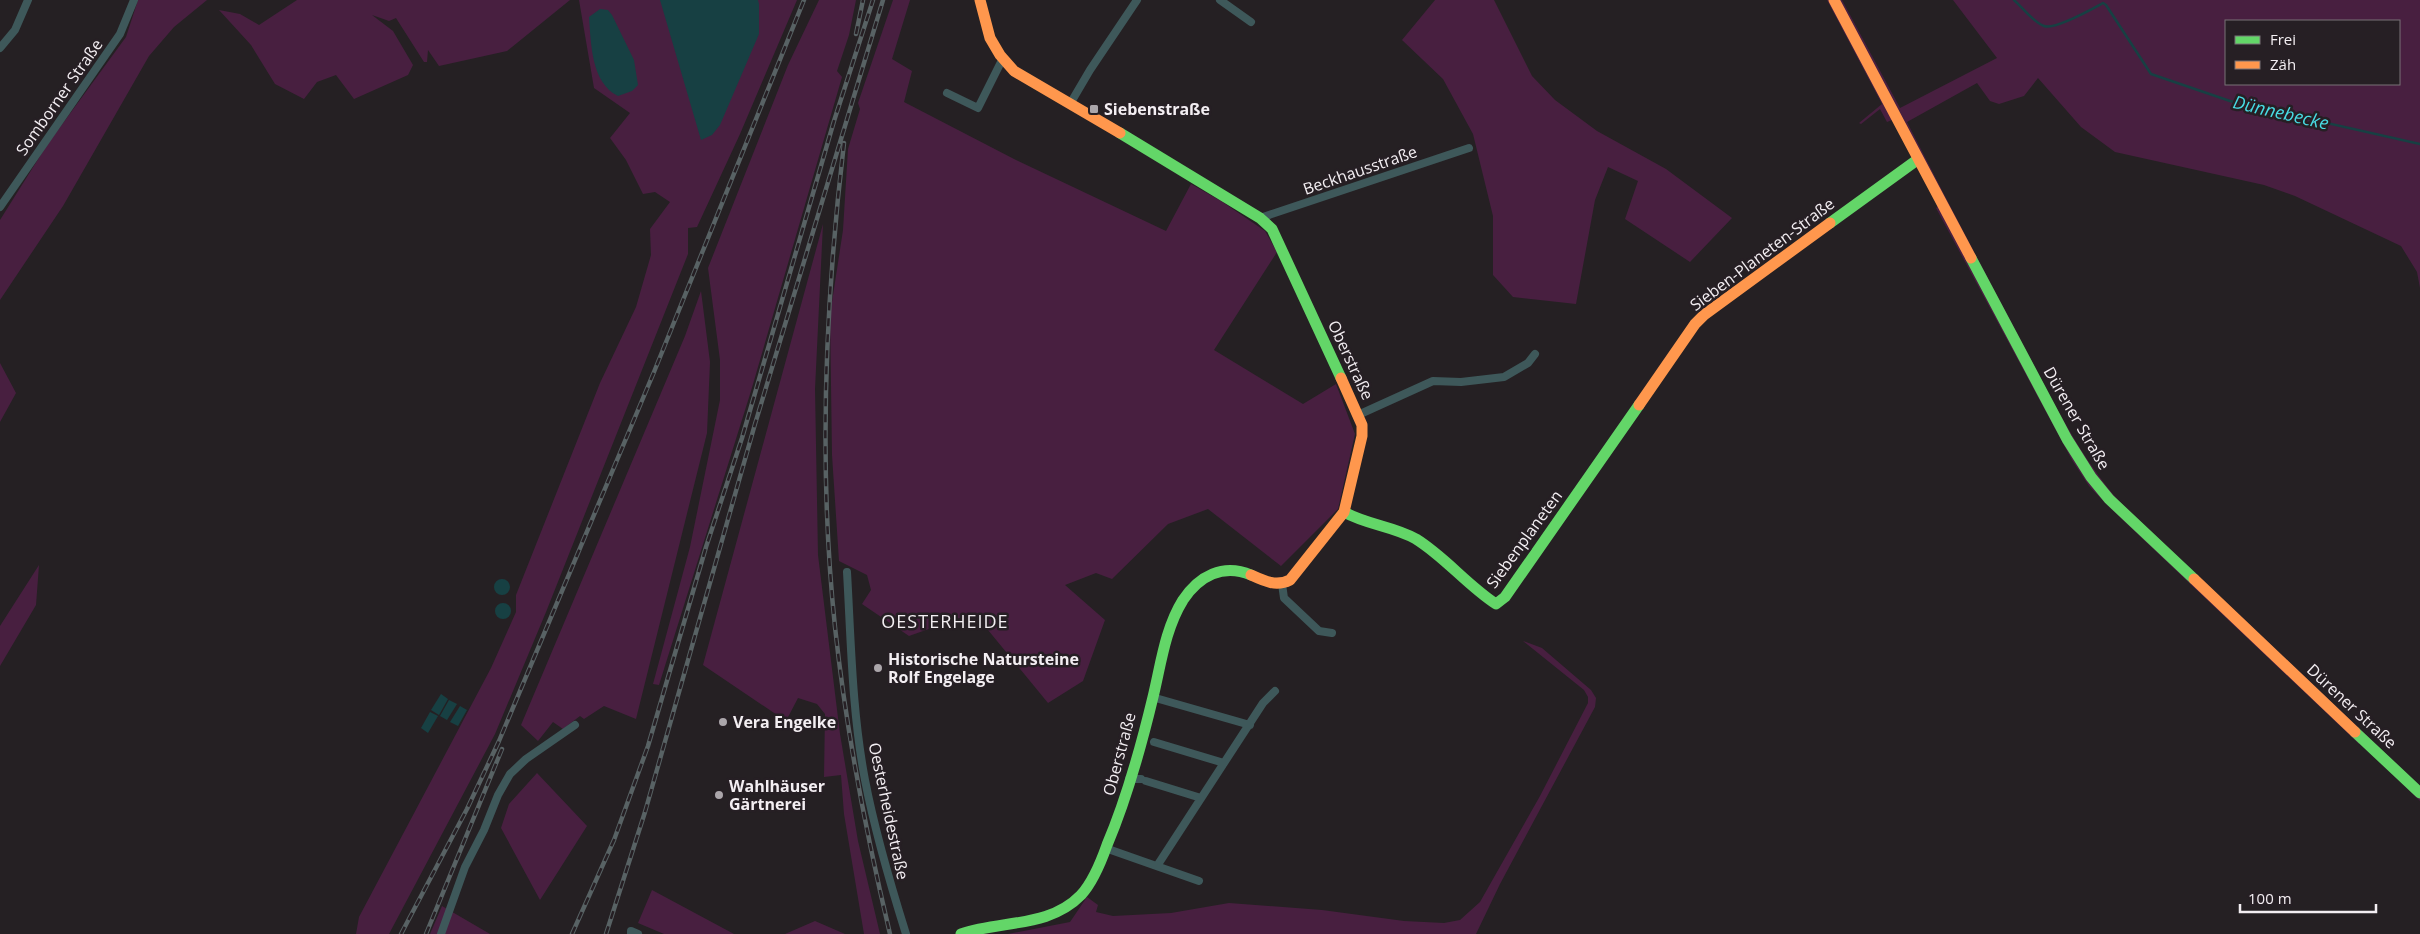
<svg xmlns="http://www.w3.org/2000/svg" width="2420" height="934" font-family="'Open Sans',sans-serif">
	<style>
		.green { fill: #481f40; fill-rule: evenodd }
		.water { fill: #174043 }
		.lines { fill: none; stroke-linecap: round; stroke-linejoin: round }
		.stream { stroke: #174043; stroke-width: 2.5 }
		.street { stroke: #3e585a; stroke-width: 8 }
		.fast { stroke: #63d668; stroke-width: 11 }
		.slow { stroke: #ff974d; stroke-width: 11 }
		.rail-casing { stroke: #586264; stroke-width: 4.5 }
		.rail { stroke: #261f24; stroke-width: 2.5; stroke-dasharray: 8; stroke-linecap: butt }
		.poi-dot { fill: #aba6aa; stroke: #261f24; stroke-width: 2 }
		.labels { text-anchor: middle; dominant-baseline: central; stroke-width: 5; stroke-linejoin: round; paint-order: stroke }
		.street-label { font-size: 16px; fill: #f3eef2; stroke: #261f24 }
		.poi-label { font-size: 16px; font-weight: bold; fill: #f3eef2; stroke: #261f24; text-anchor: start }
		.water-label { font-size: 18px; font-style: italic; fill: #48dbe3; stroke: #261f24 }
		.neighbourhood-label { font-size: 18px; letter-spacing: 1px; fill: #f3eef2; stroke: #261f24 }
	</style>
	<rect width="100%" height="100%" fill="#252023"/>
	<!-- green -->
	<path class="green" d="M138,0H207L174,27L149,56L63,206L0,300V220L47,145L126,37Z
		M297,0H570L507,51L439,66L428,50L427,62H424L396,18L389,21L372,15L393,31L413,65L408,75L354,99L336,75L317,82L304,99L275,84L251,45L219,10L240,14L259,25Z
		M579,0H797L740,134L697,227L688,228V254L546,612L495,734L389,934H356L359,917L491,668L516,612V595L600,383L636,307L651,255L650,229L670,202L655,192L643,194L626,160L610,138L630,113L594,88Z
		M819,0H856L849,35L837,71L842,77L751,391L659,685L653,684L690,547L720,400V360L708,268L788,65Z
		M893,0H910L892,59L912,71L904,102L1014,159L1166,231L1191,184L1221,201L1265,231L1277,252L1214,350L1303,404L1336,384L1355,434L1338,509L1281,566L1208,509L1168,524L1112,579L1096,573L1065,585L1105,620L1083,681L1048,703L974,613L909,636L862,604L871,590L867,575L839,561L832,455L830,315L843,230L848,149L860,109L858,103Z
		M1435,0H1494L1532,76L1555,100L1597,131L1666,169L1732,218L1690,262L1625,219L1638,181L1608,167L1595,200L1576,304L1513,297L1493,275V216L1473,134L1443,79L1402,40Z
		M1827,0H1842L1900,108L1997,58L1953,0H2420V288L2417,272L2401,246L2295,196L2264,185L2115,152L2081,127L2038,78L2024,96L1999,104L1990,101L1977,83L1907,122C1944,195 1982,267 2020,339C2050,395 2077,453 2119,501L2420,786V801L2406,787L2407,786L2360,742L2359,744L2107,505L2089,486L2072,460L1936,208L1944,201L1892,120L1887,122L1880,109L1861,124L1859,123L1882,104ZM2226,21H2399V84H2226Z
		M823,224L815,389L818,555L840,734L858,841L880,934H864L844,814L841,775L824,777L825,714L817,704L798,698L786,721L703,665Z
		M701,291L710,362L707,433L636,719L604,706L584,719L580,716L563,729L553,722L538,741L521,725L685,336Z
		M0,363L16,393L0,422Z
		M39,565L36,605L0,666V626Z
		M1523,641L1542,648L1591,690L1596,698L1595,707L1500,884L1476,934H1008L1070,922L1087,897L1098,905L1096,912L1113,916L1171,913L1229,903L1322,910L1404,921L1444,923L1460,920L1480,902L1540,796L1588,703V697L1584,690Z
		M537,773L587,826L540,900L501,828L509,804Z
		M652,890L734,934H664L638,923Z
		M442,906L490,934H430Z
		M815,921L845,934H785Z"/>
	<!-- water -->
	<path class="water" d="M660,0H758L759,4V34L720,125L712,135L701,140Z
		M600,9L608,10L612,15L634,60L638,85L632,91L618,96C591,83 591,43 589,17Z
		M494 587a8 8 0 1 1 16 0a8 8 0 1 1-16 0Z
		M495 611a8 8 0 1 1 16 0a8 8 0 1 1-16 0Z
		M441,694L448,699L439,715L431,710Z
		M449,700L457,704L447,720L440,716Z
		M460,706L467,710L458,726L450,722Z
		M430,712L438,716L428,733L421,728Z"/>
	<g class="lines">
		<!-- stream -->
		<path class="stream" d="M2014,0C2023,8 2033,22 2044,26C2055,30 2092,9 2103,3L2106,5L2151,74L2230,101L2420,144"/>
		<!-- street -->
		<path class="street" d="M1220,0L1251,22
			M0,48L15,30L28,0
			M947,93L978,108L1002,60
			M1070,104L1090,70L1137,0
			M0,207L120,34L134,0
			M1260,218L1469,148
			M1358,415L1433,381L1461,382L1504,377L1528,363L1535,354
			M847,572C851,641 852,712 865,780C875,832 890,883 906,934
			M1282,584L1284,598L1319,631L1332,633
			M1152,697L1250,725
			M1154,742L1224,763
			M1129,779H1141
			M1146,781L1201,798
			M1108,849L1199,881
			M1157,866L1263,703L1275,691
			M441,934L465,867L484,830L498,795L510,774L526,759L575,725
			M631,934V931L638,934"/>
		<!-- fast -->
		<path class="fast" d="M1120,133L1260,218L1272,229L1341,378
			M1830,223L1917,160
			M1971,258L2067,439L2091,477L2109,499L2194,579
			M1344,512C1367,525 1393,526 1416,539C1445,557 1467,585 1496,604L1505,597L1639,405
			M2355,732L2420,793
			M961,934C1002,920 1049,928 1081,895C1093,882 1101,862 1107,845C1127,798 1141,747 1153,697C1161,664 1165,629 1183,600C1199,576 1223,563 1251,575"/>
		<!-- slow -->
		<path class="slow" d="M980,0L990,38L1000,55L1014,71L1120,133
			M1834,0L1971,258
			M1639,405L1695,324L1704,315L1830,223
			M1251,575C1264,581 1276,587 1290,580L1344,512L1362,436V425L1341,378
			M2194,579L2355,732"/>
		<!-- rail casing -->
		<g class="rail-casing">
			<path id="rail" d="M856,34L863,0
				M844,143C825,303 818,465 835,627C846,730 866,833 890,934
				M401,934L467,809L499,741L654,372L804,0
				M426,934L502,749
				M572,934L614,840L648,746L706,547L742,438L834,121L873,0
				M606,934L645,812L755,424L883,0"/>
		</g>
		<!-- rail -->
		<use href="#rail" class="rail"/>
	</g>
	<!-- markers -->
	<g class="poi-dot">
		<rect x="1089" y="104" width="10" height="10" rx="2.5"/>
		<circle cx="878" cy="668" r="5"/>
		<circle cx="723" cy="722" r="5"/>
		<circle cx="719" cy="795" r="5"/>
	</g>
	<g class="labels">
		<!-- street labels -->
		<g class="street-label">
			<text transform="translate(59 97) rotate(-55)">Somborner Straße</text>
			<text transform="translate(1360 170) rotate(-19)">Beckhausstraße</text>
			<text transform="translate(1762 254) rotate(-37)">Sieben-Planeten-Straße</text>
			<text transform="translate(1351 360) rotate(65)">Oberstraße</text>
			<text transform="translate(2077 418) rotate(60)">Dürener Straße</text>
			<text transform="translate(1524 539) rotate(-54)">Siebenplaneten</text>
			<text transform="translate(2352 706) rotate(43)">Dürener Straße</text>
			<text transform="translate(1119 754) rotate(-75)">Oberstraße</text>
			<text transform="translate(889 811) rotate(78)">Oesterheidestraße</text>
		</g>
		<!-- poi labels -->
		<g class="poi-label">
			<text x="1104" y="109">Siebenstraße</text>
			<text x="888" y="659">Historische Natursteine<tspan x="888" dy="18">Rolf Engelage</tspan></text>
			<text x="733" y="722">Vera Engelke</text>
			<text x="729" y="786">Wahlhäuser<tspan x="729" dy="18">Gärtnerei</tspan></text>
		</g>
		<!-- water labels -->
		<g class="water-label">
			<text transform="translate(2281 112) rotate(13)">Dünnebecke</text>
		</g>
		<!-- neighbourhood labels -->
		<g class="neighbourhood-label">
			<text x="945" y="621">OESTERHEIDE</text>
		</g>
	</g>
	<!-- legend -->
	<rect x="2225" y="20" width="175" height="65" fill="#261f24" stroke="#787276"/>
	<rect x="2235" y="36" width="25" height="8" fill="#63d668" stroke="#787276"/>
	<text x="2270" y="45" font-size="15" fill="#f3eef2">Frei</text>
	<rect x="2235" y="61" width="25" height="8" fill="#ff974d" stroke="#787276"/>
	<text x="2270" y="70" font-size="15" fill="#f3eef2">Zäh</text>
	<!-- scale -->
	<path d="M2240 904v8h136v-8" fill="none" stroke="#f3eef2" stroke-width="2.5"/>
	<text x="2248" y="904" font-size="15" fill="#f3eef2" stroke="#261f24" stroke-width="4" paint-order="stroke">100 m</text>
</svg>
